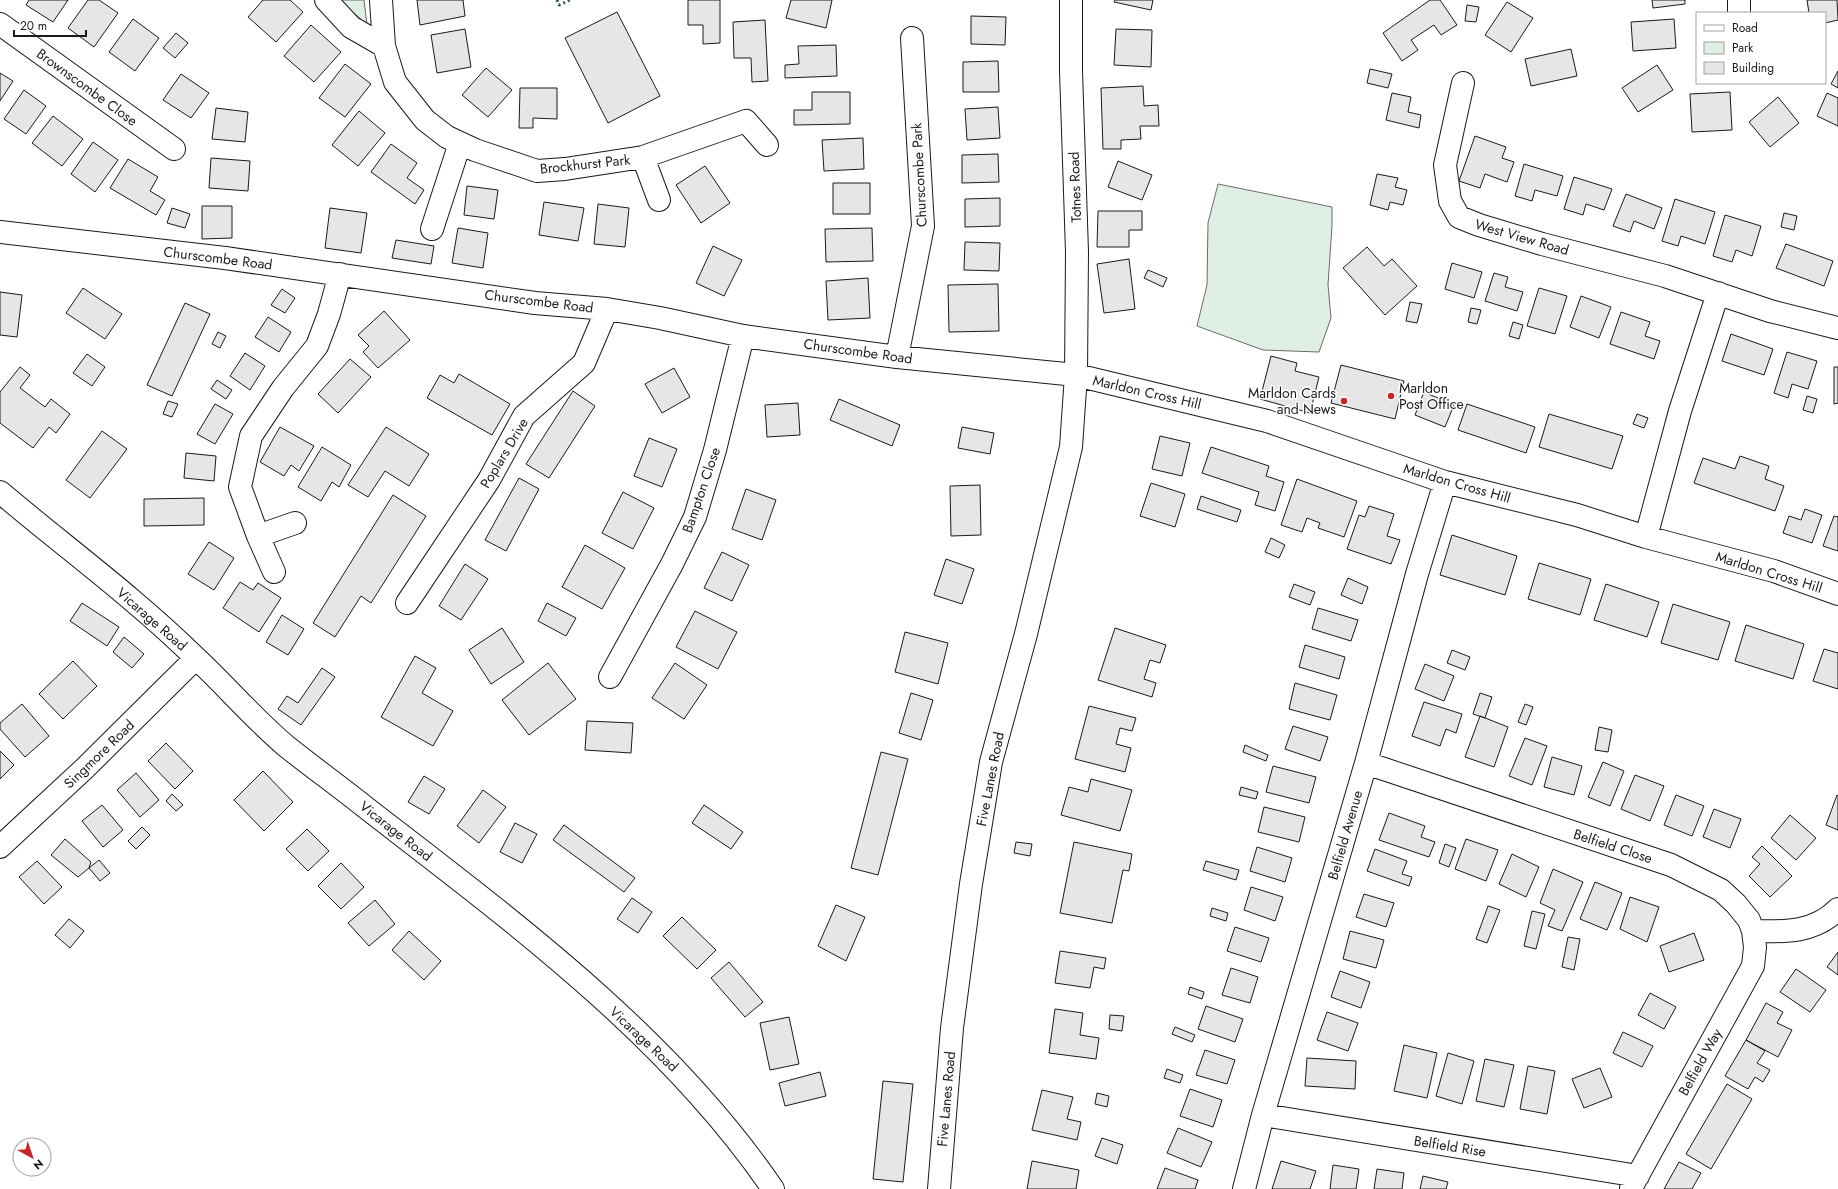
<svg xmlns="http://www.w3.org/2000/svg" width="1838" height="1189" font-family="Jost,sans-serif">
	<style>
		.green { fill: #e0efe3; stroke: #6a6a6a }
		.building { fill: #e6e6e6; stroke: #1a1a1a }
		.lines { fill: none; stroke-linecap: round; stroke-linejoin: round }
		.minor-casing { stroke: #1a1a1a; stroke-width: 24 }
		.minor { stroke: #fff; stroke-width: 22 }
		.hedge { stroke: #2b5a34; stroke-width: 3; stroke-dasharray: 2 3; stroke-linecap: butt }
		.poi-dot { fill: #c62828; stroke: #fff; stroke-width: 1.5 }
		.labels { text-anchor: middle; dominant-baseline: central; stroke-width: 3; stroke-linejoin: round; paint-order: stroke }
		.street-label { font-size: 14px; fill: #1a1a1a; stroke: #fff }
		.poi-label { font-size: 14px; fill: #1a1a1a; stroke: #fff; text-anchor: start }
	</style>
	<rect width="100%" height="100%" fill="#fff"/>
	<!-- green -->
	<path class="green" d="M340,0H364L367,25Z
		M1218,184L1332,207V226L1328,285L1331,318L1319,352L1263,350L1197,326L1207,285L1208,223Z"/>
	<!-- building -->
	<path class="building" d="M29,0H68L53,22L26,5Z
		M88,0H99L118,13L94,47L68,28Z
		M263,0H290L303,12L276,42L248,17Z
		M417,0H463L465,16L420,25Z
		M688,0H720V43L703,44V25H688Z
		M791,0H832L826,28L786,18Z
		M1115,0H1153L1151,10L1114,2Z
		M1430,0H1440L1457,25L1441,35L1434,25L1411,40L1418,50L1402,61L1383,33Z
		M1652,0H1685V4L1653,8Z
		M1807,0H1837L1838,20L1825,23V13H1809Z
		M1507,2L1533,18L1511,52L1485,35Z
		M1467,5L1479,7L1476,22L1465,21Z
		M617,12L660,96L608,123L565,38Z
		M971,16L1006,17L1005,45L971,44Z
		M133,19L159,38L135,71L109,52Z
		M1674,19L1676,48L1633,51L1631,22Z
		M765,20L768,81L752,82L751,58H734L733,22Z
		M311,25L341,52L314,82L284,56Z
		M465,29L471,67L437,73L431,35Z
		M1116,29L1152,30L1151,67L1114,65Z
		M176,33L188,43L175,58L163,48Z
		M836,45L837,76L785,78V65L799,64L798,46Z
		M1571,49L1577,76L1531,86L1525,59Z
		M998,61L999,92H963V62Z
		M345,64L371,84L345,117L319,98Z
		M1657,65L1673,90L1638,112L1622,88Z
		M486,68L512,90L488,117L462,95Z
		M1370,69L1392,74L1388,88L1367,83Z
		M1838,71V88L1831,84Z
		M0,73L13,81L0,101Z
		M181,74L209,93L191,118L163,100Z
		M1143,86L1144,106L1158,105L1159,126H1140L1141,139L1121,140V149H1103L1101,88Z
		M520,88H557V119L533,118V128H519Z
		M24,90L46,106L26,134L4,119Z
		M812,92H850V124L794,125V110H812Z
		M1730,92L1732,130L1692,132L1690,94Z
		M1392,93L1411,97L1408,112L1421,115L1419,128L1386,120Z
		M1827,93L1838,98V126L1817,116Z
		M1778,97L1799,123L1770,147L1749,122Z
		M998,107L1000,138L967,140L965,109Z
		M216,108L248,112L245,142L212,139Z
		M359,111L385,133L358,166L332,145Z
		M53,116L83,139L62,166L32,143Z
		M1475,136L1506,147L1502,158L1514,162L1507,182L1485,174L1480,188L1459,181Z
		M863,138L864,169L824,171L822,140Z
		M93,142L118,160L95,192L71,174Z
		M391,144L417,163L407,178L424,190L415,204L371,172Z
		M998,154L999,182L962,183V155Z
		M211,158L250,161L248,191L209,188Z
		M128,159L158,177L150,191L165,200L156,215L110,188Z
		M1118,161L1152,175L1142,200L1108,187Z
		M1524,164L1563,176L1557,196L1535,190L1532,201L1515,196Z
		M705,166L730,203L701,223L676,185Z
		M1377,174L1398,178L1395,187L1407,190L1403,205L1390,202L1388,210L1370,205Z
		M1574,177L1612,189L1604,210L1586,204L1583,215L1564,209Z
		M833,183H870V214H833Z
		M467,186L498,190L494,219L464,215Z
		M1626,194L1662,208L1654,229L1634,221L1630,232L1613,226Z
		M1000,198V226L965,227V199Z
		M1675,199L1715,212L1705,244L1681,236L1678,246L1662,241Z
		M544,202L584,208L578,241L539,235Z
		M598,204L629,208L625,247L594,244Z
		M202,206H232V238L202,239Z
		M172,208L190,214L185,228L167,223Z
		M330,208L367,213L361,253L325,248Z
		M1098,211H1142V230H1129V247H1097Z
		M1784,213L1797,216L1794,230L1781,227Z
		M1725,215L1761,226L1752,256L1736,250L1732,262L1713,256Z
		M458,228L488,233L483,268L452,263Z
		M872,228L873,261L826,262L825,229Z
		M396,240L434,246L431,264L392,258Z
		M965,242L1000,243L999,271L964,270Z
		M1786,244L1833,261L1824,286L1776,268Z
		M713,246L742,260L724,296L696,283Z
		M1367,247L1384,266L1392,259L1417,286L1385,315L1343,268Z
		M1129,259L1135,309L1104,313L1097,264Z
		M1452,263L1482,272L1474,298L1445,289Z
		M1148,270L1167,278L1163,287L1144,278Z
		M1494,273L1508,277L1505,287L1523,292L1517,311L1485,301Z
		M868,278L870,318L828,320L826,281Z
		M998,284L999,331L949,332L948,285Z
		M83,288L122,314L105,339L66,313Z
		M1539,288L1567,296L1555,334L1527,326Z
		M282,289L295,298L285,313L271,305Z
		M0,292L22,295L17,337L0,335Z
		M1581,296L1611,307L1599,338L1570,327Z
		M1410,302L1422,304L1417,323L1406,321Z
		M185,303L210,314L172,396L147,385Z
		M1471,308L1481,310L1477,324L1468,322Z
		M384,311L410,340L378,368L363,352L369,346L358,335Z
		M1621,312L1650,322L1645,336L1660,341L1654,359L1610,344Z
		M268,317L291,332L279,352L255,337Z
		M1513,322L1523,325L1519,339L1509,336Z
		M218,332L226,336L220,348L212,344Z
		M1731,334L1773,349L1764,375L1722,361Z
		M1787,352L1817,361L1808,389L1792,384L1788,398L1774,393Z
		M245,353L265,366L250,390L230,376Z
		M87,354L105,367L92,386L73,373Z
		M1271,356L1297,363L1295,371L1319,377L1310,413L1260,399Z
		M350,359L371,377L338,413L318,394Z
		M1341,365L1404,381L1395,419L1331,403Z
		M20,367L30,375L20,388L45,407L51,399L70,414L56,433L49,427L33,448L0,423V392Z
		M1834,367H1838V403L1834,404Z
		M674,368L690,397L662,413L645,384Z
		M459,374L510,404L492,435L427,398L440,375L454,383Z
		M217,380L232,390L226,399L211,389Z
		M573,391L595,406L549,478L526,464Z
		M1424,392L1454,405L1445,427L1415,415Z
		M1807,396L1817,399L1813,413L1803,410Z
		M839,399L900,425L892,446L830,420Z
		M168,401L178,404L172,417L163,414Z
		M798,403L800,435L767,437L765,405Z
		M215,404L233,414L215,444L197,434Z
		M1467,404L1535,427L1526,453L1458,430Z
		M1549,414L1623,436L1612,469L1539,447Z
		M1637,414L1648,418L1644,428L1633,424Z
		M280,427L314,446L299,471L291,465L284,476L260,462Z
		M386,427L429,454L409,486L385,471L368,497L348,485Z
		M962,427L994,433L990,454L958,448Z
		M102,431L127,449L90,498L66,480Z
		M1160,436L1190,443L1182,476L1152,469Z
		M649,438L677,449L662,487L634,476Z
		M322,447L351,465L339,487L332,482L321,501L298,487Z
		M1211,447L1269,466L1266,476L1284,482L1275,511L1255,505L1259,492L1202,473Z
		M186,453L216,456L214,481L184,478Z
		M1740,456L1769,466L1765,479L1784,486L1775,511L1694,483L1703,458L1735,469Z
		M519,478L539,489L506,551L485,540Z
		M1297,479L1357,501L1344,537L1318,528L1320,523L1307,518L1302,532L1281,525Z
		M1151,483L1185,494L1175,527L1140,516Z
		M980,485L981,535L951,536L950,486Z
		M746,489L776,500L762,540L732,529Z
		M623,492L654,508L633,549L602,533Z
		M393,495L426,516L371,603L361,596L335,637L313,623Z
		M1201,496L1241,510L1237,522L1197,509Z
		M204,498V525L144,526V499Z
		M1369,506L1394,514L1387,536L1400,540L1391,564L1347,549L1359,515L1365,517Z
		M1805,509L1822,515L1812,543L1783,533L1789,516L1801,520Z
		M1834,516L1838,517V551L1823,546Z
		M1452,535L1517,556L1505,595L1440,575Z
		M1271,538L1285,545L1279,558L1265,552Z
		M209,542L234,558L214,590L188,574Z
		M585,545L625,568L602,609L562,587Z
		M722,552L749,565L732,601L704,588Z
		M946,559L974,569L962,604L934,595Z
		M1539,563L1591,579L1580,615L1528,599Z
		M465,564L488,579L461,620L439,606Z
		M1348,578L1368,587L1362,604L1341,595Z
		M240,582L253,590L258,583L281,598L259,632L223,608Z
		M1294,584L1315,592L1310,605L1289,597Z
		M1606,584L1659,602L1647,637L1594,620Z
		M82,603L119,627L107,646L70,621Z
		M547,603L576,618L566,636L538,621Z
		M1673,604L1730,622L1718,660L1661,643Z
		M1318,608L1358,620L1351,641L1312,629Z
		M695,611L737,632L718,669L676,647Z
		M282,615L304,629L288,655L266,642Z
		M1746,625L1804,644L1793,679L1735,661Z
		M502,628L524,662L491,684L469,650Z
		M1115,628L1166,645L1160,663L1150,660L1144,679L1156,683L1152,697L1098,680Z
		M905,632L948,643L938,684L895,672Z
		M124,637L144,654L132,668L113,652Z
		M1305,645L1345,657L1339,679L1299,667Z
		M1824,649L1838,653V689L1813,681Z
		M1452,650L1470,657L1465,670L1447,663Z
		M415,656L436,668L422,693L453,711L433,746L381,717Z
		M73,661L97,686L63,719L39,694Z
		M548,663L576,699L529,735L502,700Z
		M675,663L707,685L684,719L652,698Z
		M1425,664L1454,676L1444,701L1415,689Z
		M322,668L335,677L301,725L278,709L287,696L298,703Z
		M1295,683L1337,695L1330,720L1289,709Z
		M911,693L933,700L921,740L899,733Z
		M1480,693L1492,697L1485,718L1473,714Z
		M1424,702L1462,714L1456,733L1446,729L1440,746L1412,736Z
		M22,704L49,736L25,757L0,729V723Z
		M1525,704L1533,707L1526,725L1518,722Z
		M1089,706L1136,718L1132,731L1120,728L1116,744L1131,748L1125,772L1075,759Z
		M1480,716L1508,727L1494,767L1465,757Z
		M587,721L633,723L631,753L585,750Z
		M1293,726L1328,737L1320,761L1285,749Z
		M1599,727L1612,730L1608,752L1595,750Z
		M1525,738L1547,746L1532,785L1509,776Z
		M166,743L193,771L175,789L148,761Z
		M1245,745L1268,755L1266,761L1243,752Z
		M0,751L14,765L0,779Z
		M881,752L908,759L878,875L851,868Z
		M1552,757L1582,766L1574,795L1544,787Z
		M1603,762L1624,771L1610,806L1588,797Z
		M1273,766L1316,777L1309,803L1266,792Z
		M263,771L293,802L264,831L234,800Z
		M136,773L159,800L140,817L117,790Z
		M1635,775L1664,786L1650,821L1621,809Z
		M424,776L445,789L429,814L408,802Z
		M1091,779L1132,790L1120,831L1061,815L1069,787L1088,792Z
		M1241,787L1258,792L1256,799L1239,795Z
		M483,790L506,807L479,843L457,826Z
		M172,794L183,805L176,811L166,801Z
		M1676,795L1704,806L1692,836L1664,825Z
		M1837,795L1838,796V830L1826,825Z
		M102,805L123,830L103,847L82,821Z
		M704,805L743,832L731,849L692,823Z
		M1264,807L1305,817L1299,842L1258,832Z
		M1714,809L1741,819L1730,848L1703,837Z
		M1389,813L1425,826L1421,837L1435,842L1429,857L1379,840Z
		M1790,815L1816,838L1796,860L1771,838Z
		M515,823L537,834L522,863L500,852Z
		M564,825L635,878L624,892L553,840Z
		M142,827L150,835L136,849L128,841Z
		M307,829L329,851L308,871L286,849Z
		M65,839L91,862L89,868L78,877L51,855Z
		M1466,839L1498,850L1486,881L1455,869Z
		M1016,842L1032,844L1030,856L1014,853Z
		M1074,842L1132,854L1129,871L1123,870L1112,923L1060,913Z
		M1445,844L1456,848L1449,867L1439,863Z
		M1762,846L1792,876L1770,897L1749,876L1760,864L1752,857Z
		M1257,847L1292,858L1285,882L1250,871Z
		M1375,849L1407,861L1402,874L1412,877L1409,886L1367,871Z
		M1512,854L1539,867L1526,897L1499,884Z
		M99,860L110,873L100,881L89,868Z
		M37,861L62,887L44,904L19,877Z
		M1206,861L1239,870L1236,880L1203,870Z
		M341,863L364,887L341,909L318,886Z
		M1553,869L1583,882L1562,931L1548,926L1555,910L1540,903Z
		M1595,882L1622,893L1607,930L1580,919Z
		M1251,887L1283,897L1275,921L1244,910Z
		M1364,894L1394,903L1386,927L1356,917Z
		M1630,897L1659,907L1647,942L1620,929Z
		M632,898L652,912L638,933L617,919Z
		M375,900L395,924L369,946L348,923Z
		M836,905L865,917L846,961L818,946Z
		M1488,906L1500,910L1487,943L1476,939Z
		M1212,908L1228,913L1226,921L1210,916Z
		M1532,911L1545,914L1536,949L1524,946Z
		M682,917L716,950L697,969L663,936Z
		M69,919L84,931L70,948L55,935Z
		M1235,927L1269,938L1261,962L1227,951Z
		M409,931L441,961L424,980L392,950Z
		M1350,931L1384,940L1376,968L1343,959Z
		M1694,933L1704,960L1669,972L1660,946Z
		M1568,937L1580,939L1574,970L1562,967Z
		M1060,951L1106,958L1104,969L1094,967L1090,988L1055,983Z
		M1838,952V975L1827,967Z
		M729,962L763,1002L745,1017L711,978Z
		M1231,968L1258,977L1250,1003L1222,995Z
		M1796,969L1826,990L1810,1012L1780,992Z
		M1340,971L1370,982L1361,1008L1331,997Z
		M1190,987L1204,992L1202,999L1188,994Z
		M1650,993L1676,1007L1664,1029L1638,1015Z
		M1766,1003L1783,1012L1777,1023L1792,1030L1778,1057L1746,1040Z
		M1206,1006L1243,1019L1235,1042L1198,1029Z
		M1055,1009L1083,1013L1080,1035L1099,1038L1096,1059L1049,1053Z
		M1327,1012L1358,1023L1348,1051L1317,1040Z
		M1110,1015L1124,1016L1122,1031L1109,1029Z
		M789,1017L799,1064L770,1070L760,1023Z
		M1175,1027L1195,1035L1192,1042L1172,1034Z
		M1623,1032L1653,1046L1642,1067L1613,1053Z
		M1746,1040L1765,1051L1757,1063L1770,1070L1763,1082L1755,1077L1748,1089L1725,1076Z
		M1404,1045L1437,1053L1427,1098L1394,1091Z
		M1205,1050L1235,1060L1227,1084L1196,1075Z
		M1448,1053L1474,1061L1462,1104L1436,1096Z
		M1307,1058L1356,1061L1355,1089L1305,1086Z
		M1485,1059L1514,1065L1504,1107L1476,1101Z
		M1528,1066L1555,1071L1547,1114L1520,1109Z
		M1600,1068L1612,1097L1584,1108L1572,1079Z
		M1167,1069L1183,1075L1180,1083L1164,1078Z
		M820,1072L826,1096L785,1106L779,1083Z
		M883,1081L913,1084L903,1182L873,1179Z
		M1727,1084L1752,1099L1711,1169L1686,1154Z
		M1190,1089L1222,1100L1213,1127L1180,1116Z
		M1042,1090L1073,1097L1067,1119L1081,1122L1077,1140L1032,1130Z
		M1097,1093L1109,1096L1107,1107L1095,1104Z
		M1178,1128L1212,1142L1201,1167L1167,1153Z
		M1102,1138L1123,1145L1117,1164L1095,1156Z
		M1032,1161L1079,1170L1076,1189H1027Z
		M1281,1161L1316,1171L1310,1189H1272Z
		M1679,1162L1701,1173L1692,1189H1664Z
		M1333,1165L1359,1169L1356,1189H1330Z
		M1165,1168L1198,1180L1195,1189H1157Z
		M1377,1169L1404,1173L1402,1189H1374Z
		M1423,1176L1448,1182L1446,1189H1420Z"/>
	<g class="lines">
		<!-- minor casing -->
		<g class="minor-casing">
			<path id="minor" d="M326,0L351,27L384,46
				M381,0L384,46L395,82L425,120L447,137L475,150L537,171L565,169L643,157L746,121L767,145
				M1739,13V0
				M0,24L174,149
				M1463,83L1445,165L1450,201L1459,217L1479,225L1542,244L1665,276L1770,311L1838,328
				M643,157L659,200
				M432,229L460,143
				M0,232L225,258L535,303L607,309L660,318L743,336L897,357L1076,375L1267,421L1445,482L1577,515L1646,537L1774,571L1838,594
				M897,357L923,226L912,38
				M0,492C65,547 135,598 196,658C227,687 254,719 286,746C312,767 339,786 365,807C511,920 668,1035 773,1189
				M258,536L295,523
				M1646,537L1680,411L1718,293
				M274,572L258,536L240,487L251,436L283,388L317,346L329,314L340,274
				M407,603L489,480L524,416L584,363L607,309
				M610,677L672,564L695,517L715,450L743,336
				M1366,763L1671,865L1721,890L1736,904L1749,920L1753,931C1785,932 1814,933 1838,909
				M0,847L84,769L196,658
				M1263,1115L1638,1176
				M1631,1188L1753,966L1755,947L1753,931
				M939,1189L952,1028L971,884L991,762L1026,634L1071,447L1076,375L1077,252L1071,71V0
				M1244,1189L1263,1115L1366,763L1417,574L1445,482"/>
		</g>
		<!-- minor -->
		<use href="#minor" class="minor"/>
		<!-- hedge -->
		<path class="hedge" d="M557,0L559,5L570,0"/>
	</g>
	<!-- markers -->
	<g class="poi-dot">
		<circle cx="1391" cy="396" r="4"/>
		<circle cx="1344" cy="401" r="4"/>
	</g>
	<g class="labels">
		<!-- street labels -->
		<g class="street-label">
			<text transform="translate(87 87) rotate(36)">Brownscombe Close</text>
			<text transform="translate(585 164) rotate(-6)">Brockhurst Park</text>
			<text transform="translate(919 175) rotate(-93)">Churscombe Park</text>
			<text transform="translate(1075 187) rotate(-92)">Totnes Road</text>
			<text transform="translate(1522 237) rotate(16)">West View Road</text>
			<text transform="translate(218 258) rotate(7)">Churscombe Road</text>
			<text transform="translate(539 301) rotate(7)">Churscombe Road</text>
			<text transform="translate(858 351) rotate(8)">Churscombe Road</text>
			<text transform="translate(1147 392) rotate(13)">Marldon Cross Hill</text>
			<text transform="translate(504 453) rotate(-59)">Poplars Drive</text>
			<text transform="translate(1457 483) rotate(16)">Marldon Cross Hill</text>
			<text transform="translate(701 490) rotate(-71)">Bampton Close</text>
			<text transform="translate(1769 572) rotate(17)">Marldon Cross Hill</text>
			<text transform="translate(152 619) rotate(41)">Vicarage Road</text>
			<text transform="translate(99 754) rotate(-44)">Singmore Road</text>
			<text transform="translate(990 779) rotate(-79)">Five Lanes Road</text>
			<text transform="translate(396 831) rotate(38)">Vicarage Road</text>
			<text transform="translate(1345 835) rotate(-74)">Belfield Avenue</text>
			<text transform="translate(1613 846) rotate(18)">Belfield Close</text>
			<text transform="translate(644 1039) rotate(43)">Vicarage Road</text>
			<text transform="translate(1700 1062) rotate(-61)">Belfield Way</text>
			<text transform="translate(946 1099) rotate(-85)">Five Lanes Road</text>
			<text transform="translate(1450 1146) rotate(9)">Belfield Rise</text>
		</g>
		<!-- poi labels -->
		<g class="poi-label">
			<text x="1399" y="388">Marldon<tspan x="1399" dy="16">Post Office</tspan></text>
			<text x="1336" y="393" text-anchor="end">Marldon Cards<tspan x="1336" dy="16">and News</tspan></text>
		</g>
	</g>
	<!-- legend -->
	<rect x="1696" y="12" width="130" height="72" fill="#ffffff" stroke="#a3a3a3"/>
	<rect x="1704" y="25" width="20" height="6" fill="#ffffff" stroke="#a3a3a3"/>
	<text x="1732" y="32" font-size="12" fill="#1a1a1a">Road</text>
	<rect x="1704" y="42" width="20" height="12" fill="#e0efe3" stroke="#a3a3a3"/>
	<text x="1732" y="52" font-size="12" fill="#1a1a1a">Park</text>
	<rect x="1704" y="62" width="20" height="12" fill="#e6e6e6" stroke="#a3a3a3"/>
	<text x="1732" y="72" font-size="12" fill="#1a1a1a">Building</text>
	<!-- north arrow -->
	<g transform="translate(32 1157) rotate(140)"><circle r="19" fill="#ffffff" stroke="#a3a3a3"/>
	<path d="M0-3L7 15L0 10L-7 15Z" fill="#c62828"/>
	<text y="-6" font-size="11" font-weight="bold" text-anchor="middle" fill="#1a1a1a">N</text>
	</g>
	<!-- scale -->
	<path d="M14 30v6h72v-6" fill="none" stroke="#1a1a1a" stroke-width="2"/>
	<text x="20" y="30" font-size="12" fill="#1a1a1a" stroke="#ffffff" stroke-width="3" paint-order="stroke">20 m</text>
</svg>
